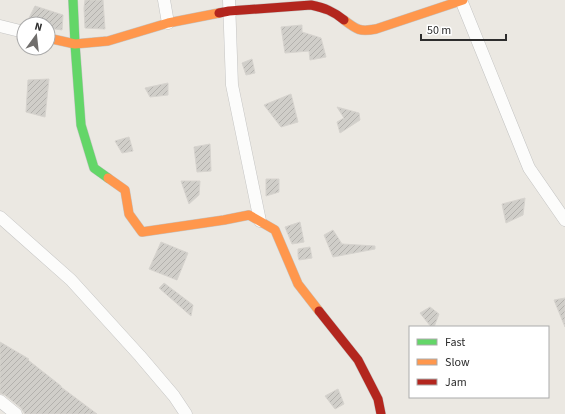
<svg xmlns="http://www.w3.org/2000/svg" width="565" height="414" font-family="'Source Sans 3',sans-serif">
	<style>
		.building { fill: url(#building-hatch); stroke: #d6d3ce }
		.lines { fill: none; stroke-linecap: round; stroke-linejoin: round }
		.street-casing { stroke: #c4c4c3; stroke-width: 13 }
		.fast-casing { stroke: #c4c4c3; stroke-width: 10 }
		.slow-casing { stroke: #c4c4c3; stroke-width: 10 }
		.jam-casing { stroke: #c4c4c3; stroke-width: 10 }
		.street { stroke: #fcfcfb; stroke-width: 12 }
		.fast { stroke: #63d668; stroke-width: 9 }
		.slow { stroke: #ff974d; stroke-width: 9 }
		.jam { stroke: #b3261e; stroke-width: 9 }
	</style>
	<defs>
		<pattern id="building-hatch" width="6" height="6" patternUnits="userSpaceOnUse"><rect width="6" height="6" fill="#d0cec9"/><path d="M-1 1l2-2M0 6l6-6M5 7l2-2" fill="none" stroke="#b3b1ad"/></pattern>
	</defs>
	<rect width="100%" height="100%" fill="#ebe8e2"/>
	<!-- building -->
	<path class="building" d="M85,0H103L105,29L85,28L84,8Z
		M35,6L63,15L62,30L48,28V24H26Z
		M302,25V32L321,38L326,57L310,60L309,51L285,53L281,27Z
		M252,59L255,73L246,75L242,63Z
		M49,79L45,117L26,112L28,80Z
		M168,83V95L150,97L145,88Z
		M291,94L298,122L281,127L264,105Z
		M337,107L359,113L360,120L340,133L337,122L344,118Z
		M129,137L133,151L122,153L115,141Z
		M210,144L211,171L197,172L194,147Z
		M266,179H279V192L266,196Z
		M181,181H200L199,195L189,204Z
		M525,198L523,215L506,223L502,204Z
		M300,222L304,242L292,244L285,227Z
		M333,230L342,244L375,246V249L333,257L324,235Z
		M161,242L188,253L177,280L149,269Z
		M310,247L312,258L299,260L298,256V249Z
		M164,283L193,305L191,316L159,288Z
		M565,298V327L554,300Z
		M430,307L439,314L434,327H431L420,313Z
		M0,342L29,359L28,360L61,386V387L97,414H25L21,408L5,395L0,393Z
		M338,389L344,404L335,409L325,396Z"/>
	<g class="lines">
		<!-- street casing -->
		<g class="street-casing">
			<path id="street" d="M164,0L168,23
				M229,0L232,85L260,221
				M461,0L529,168L565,220
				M0,26L24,32
				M0,217L71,280L140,356L174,396L186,414
				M0,401L16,414"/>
		</g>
		<!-- fast casing -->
		<g class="fast-casing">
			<path id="fast" d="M73,0L75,44L81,125L94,168L108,178"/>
		</g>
		<!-- slow casing -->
		<g class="slow-casing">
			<path id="slow" d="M344,20C357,30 360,32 376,29L463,0
				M48,38L75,44L108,41L168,23L219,13
				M108,178L125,190L129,214L142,232L224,220L249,215L275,230L298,284L319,311"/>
		</g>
		<!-- jam casing -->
		<g class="jam-casing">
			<path id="jam" d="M219,13L229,11L311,5C325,8 333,11 344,20
				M319,311L358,360L378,399L381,414"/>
		</g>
		<!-- street -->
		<use href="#street" class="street"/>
		<!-- fast -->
		<use href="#fast" class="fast"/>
		<!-- slow -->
		<use href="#slow" class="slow"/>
		<!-- jam -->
		<use href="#jam" class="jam"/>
	</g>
	<!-- legend -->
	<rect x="409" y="326" width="140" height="72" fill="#ffffff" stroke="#ababab"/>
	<rect x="417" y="339" width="20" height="6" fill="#63d668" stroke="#ababab"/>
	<text x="445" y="346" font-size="12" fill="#2d2d2d">Fast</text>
	<rect x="417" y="359" width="20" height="6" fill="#ff974d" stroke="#ababab"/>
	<text x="445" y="366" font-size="12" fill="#2d2d2d">Slow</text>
	<rect x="417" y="379" width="20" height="6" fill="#b3261e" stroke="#ababab"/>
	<text x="445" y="386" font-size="12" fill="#2d2d2d">Jam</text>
	<!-- north arrow -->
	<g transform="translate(36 36) rotate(15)"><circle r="19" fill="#ffffff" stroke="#ababab"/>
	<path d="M0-3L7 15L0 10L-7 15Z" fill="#706e6c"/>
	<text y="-6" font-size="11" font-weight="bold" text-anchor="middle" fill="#2d2d2d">N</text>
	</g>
	<!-- scale -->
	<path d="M421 34v6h85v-6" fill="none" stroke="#2d2d2d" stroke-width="2"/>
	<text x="427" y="34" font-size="12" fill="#2d2d2d" stroke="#ffffff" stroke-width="3" paint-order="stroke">50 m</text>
</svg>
